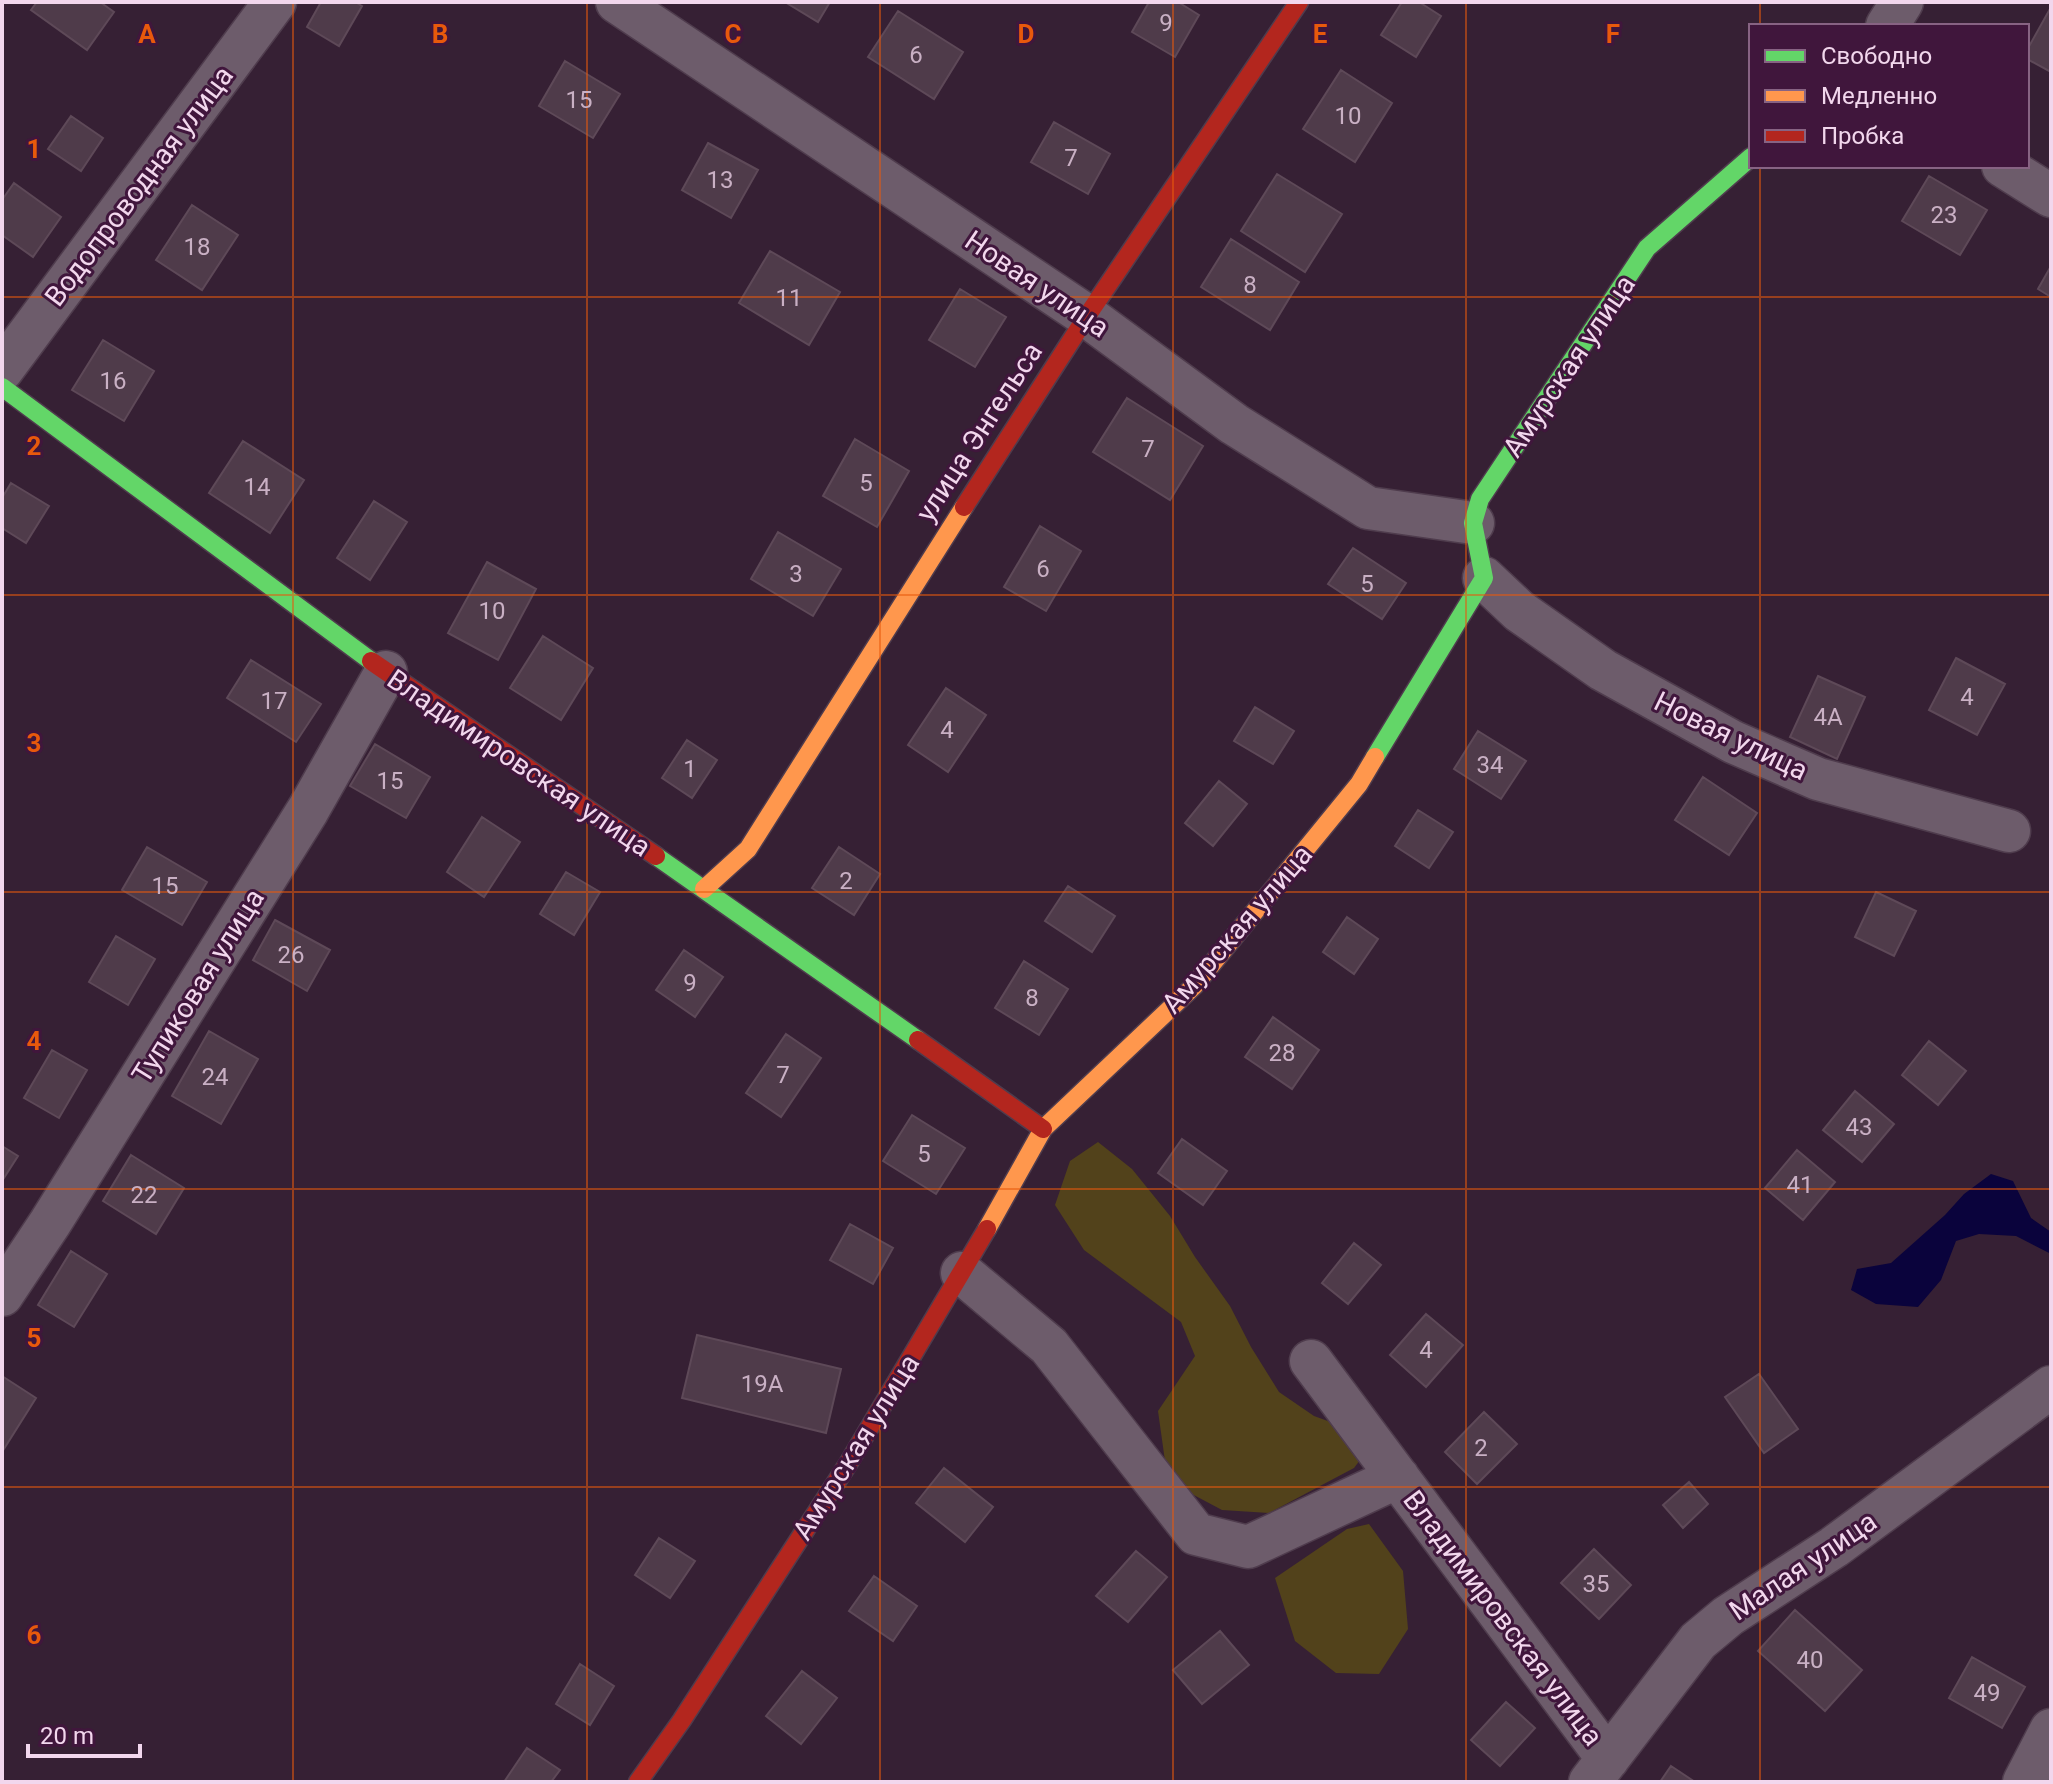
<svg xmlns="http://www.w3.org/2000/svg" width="2053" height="1784" font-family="Roboto,sans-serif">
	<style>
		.green { fill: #52421b }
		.water { fill: #0a033c }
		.building { fill: #4f3b4a; stroke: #5e4958; stroke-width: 2 }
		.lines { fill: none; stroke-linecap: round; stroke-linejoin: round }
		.street-casing { stroke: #4f3c4d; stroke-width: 45 }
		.fast-casing { stroke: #4f3c4d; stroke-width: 21 }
		.slow-casing { stroke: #4f3c4d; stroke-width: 21 }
		.jam-casing { stroke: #4f3c4d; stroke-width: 21 }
		.street { stroke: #6d5c6b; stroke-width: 42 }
		.fast { stroke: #63d668; stroke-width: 18 }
		.slow { stroke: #ff974d; stroke-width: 18 }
		.jam { stroke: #b3261e; stroke-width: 18 }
		.grid { fill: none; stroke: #e8590c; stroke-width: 2; stroke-opacity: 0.55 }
		.labels { text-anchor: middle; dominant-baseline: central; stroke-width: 6; stroke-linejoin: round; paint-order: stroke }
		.number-label { font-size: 24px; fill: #c9b0c4 }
		.street-label { font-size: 28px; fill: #f2d7ed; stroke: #40163c }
		.grid-label { font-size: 26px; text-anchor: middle; font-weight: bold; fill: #e8590c; stroke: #40163c; stroke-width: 6; stroke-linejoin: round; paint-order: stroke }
	</style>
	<rect width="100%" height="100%" fill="#362034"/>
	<!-- green -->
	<path class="green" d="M1098,1142L1132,1169L1170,1216L1195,1257L1230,1306L1251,1347L1279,1392L1314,1416L1336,1424L1360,1460L1354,1468L1269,1513L1222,1510L1190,1493L1165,1461L1158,1411L1195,1356L1181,1322L1084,1250L1055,1205L1070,1161Z
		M1369,1524L1403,1571L1408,1629L1379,1674L1336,1673L1295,1641L1275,1578L1347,1529Z"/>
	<!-- water -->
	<path class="water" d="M1991,1174L2013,1181L2031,1218L2051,1232V1254L2016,1236L1979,1234L1956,1241L1941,1280L1918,1307L1876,1304L1851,1290L1857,1269L1891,1263L1945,1215L1964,1194Z"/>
	<!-- building -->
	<path class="building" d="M37,2H100L114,12L87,50L31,10Z
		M321,2H355L362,6L339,46L307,27Z
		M785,2H830L818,22Z
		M1149,2H1178L1199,15L1175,57L1132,32Z
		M1402,2H1419L1441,16L1416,57L1381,35Z
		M2051,7V72L2027,59V50Z
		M898,11L963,52L934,99L868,57Z
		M565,61L620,94L593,138L539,106Z
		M1341,70L1392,103L1355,162L1303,129Z
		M71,116L103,138L81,171L48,149Z
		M1054,122L1110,154L1088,194L1031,162Z
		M708,143L758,170L731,218L682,190Z
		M1277,174L1342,214L1305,272L1241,231Z
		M1929,176L1987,210L1960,255L1902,221Z
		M14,183L61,217L33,257L2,235V200Z
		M192,205L238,235L202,290L156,260Z
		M1231,239L1299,282L1270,330L1201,287Z
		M770,251L840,292L809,345L739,303Z
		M2051,266V297L2038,289Z
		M960,289L1006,317L975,367L929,340Z
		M103,340L154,371L124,421L72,390Z
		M1127,398L1203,446L1170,500L1093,452Z
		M855,439L909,471L877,527L823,496Z
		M243,441L304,480L270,533L209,493Z
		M11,483L49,506L26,543L2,528V498Z
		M374,501L407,522L370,580L337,558Z
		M1040,526L1081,551L1046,611L1004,587Z
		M778,532L841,569L813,616L751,579Z
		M1353,548L1406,583L1382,619L1328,584Z
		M487,562L536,589L498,660L448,633Z
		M543,636L593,668L561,720L510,688Z
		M1956,658L2005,684L1977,735L1929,710Z
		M251,660L321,704L296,742L227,698Z
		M1818,676L1865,697L1837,759L1790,737Z
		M946,688L986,715L948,772L908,745Z
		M1255,707L1294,731L1273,764L1234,741Z
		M1478,731L1526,761L1501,799L1454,769Z
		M687,740L717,760L692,798L662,778Z
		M375,744L430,777L406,818L350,786Z
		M1703,777L1757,813L1729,855L1675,820Z
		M1219,781L1247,804L1213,846L1185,823Z
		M1418,810L1453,832L1429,868L1395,846Z
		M482,817L520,842L484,897L447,872Z
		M147,847L207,882L182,925L122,890Z
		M839,847L880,874L854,915L812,888Z
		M566,872L600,892L574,935L540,914Z
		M1068,886L1115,916L1092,952L1045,921Z
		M1876,892L1916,911L1894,956L1855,937Z
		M1347,917L1378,939L1354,974L1323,952Z
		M275,920L330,950L307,991L253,960Z
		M116,936L155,959L128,1005L89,982Z
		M684,950L723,977L695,1017L656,990Z
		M1024,961L1068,989L1039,1035L995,1008Z
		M1273,1017L1319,1050L1292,1089L1245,1057Z
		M209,1031L258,1059L221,1124L172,1096Z
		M786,1034L821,1058L781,1117L746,1093Z
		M1929,1041L1966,1071L1938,1105L1902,1075Z
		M52,1050L87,1070L59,1118L24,1098Z
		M1855,1091L1894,1124L1862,1162L1823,1130Z
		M912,1115L965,1148L936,1194L883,1161Z
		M1182,1139L1227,1171L1203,1205L1158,1173Z
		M2,1146L18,1156L2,1181Z
		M1797,1150L1835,1182L1803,1220L1765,1188Z
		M131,1155L184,1188L156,1234L103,1201Z
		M850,1224L893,1248L873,1284L830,1260Z
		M1354,1243L1381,1265L1348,1304L1322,1283Z
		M71,1251L107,1274L74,1327L38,1305Z
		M1426,1314L1463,1345L1426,1387L1390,1355Z
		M697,1335L841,1369L826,1433L682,1398Z
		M1759,1374L1798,1429L1764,1453L1725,1397Z
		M2,1376L36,1398L2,1452Z
		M1484,1412L1517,1444L1477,1484L1445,1452Z
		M944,1468L993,1507L965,1542L916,1503Z
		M1689,1482L1708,1504L1683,1528L1663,1505Z
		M659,1538L695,1561L670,1598L635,1575Z
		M1594,1549L1631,1585L1599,1619L1561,1583Z
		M1136,1551L1167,1577L1128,1622L1096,1596Z
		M874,1576L917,1606L893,1641L849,1611Z
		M1795,1610L1862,1670L1825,1711L1758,1651Z
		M1220,1631L1249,1665L1202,1704L1173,1670Z
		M1972,1657L2025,1687L2002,1728L1949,1698Z
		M580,1664L614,1686L590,1725L556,1704Z
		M802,1671L837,1698L801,1744L766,1716Z
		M1506,1702L1535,1728L1500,1766L1471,1740Z
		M527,1748L560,1770L551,1782H504Z
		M1671,1766L1695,1782H1660Z"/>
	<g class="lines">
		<!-- street casing -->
		<g class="street-casing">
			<path id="street" d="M617,2L1087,316L1234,424L1368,508L1473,523
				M1887,26L1902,2
				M2003,166L2051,196
				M2,370L275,2
				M1484,578L1519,611L1603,670L1733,742L1818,779L2009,831
				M962,1273L1049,1346L1196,1534L1248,1547L1398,1477
				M2,1295L50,1223L308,810L386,672
				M1311,1361L1608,1759
				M1590,1782L1698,1641L1728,1616L1834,1547L2051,1387
				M2024,1782L2051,1730"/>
		</g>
		<!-- fast casing -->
		<g class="fast-casing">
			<path id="fast" d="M2,387L371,661
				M1375,757L1484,578L1473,523L1480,499L1647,248L1751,157
				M656,856L918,1040"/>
		</g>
		<!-- slow casing -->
		<g class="slow-casing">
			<path id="slow" d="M704,889L748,849L964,507
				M987,1229L1043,1129L1194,986L1359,784L1375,757"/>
		</g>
		<!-- jam casing -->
		<g class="jam-casing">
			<path id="jam" d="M964,507L1087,316L1299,2
				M371,661L656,856
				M918,1040L1043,1129
				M638,1782L682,1720L848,1464L987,1229"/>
		</g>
		<!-- street -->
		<use href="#street" class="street"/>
		<!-- fast -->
		<use href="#fast" class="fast"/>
		<!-- slow -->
		<use href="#slow" class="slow"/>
		<!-- jam -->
		<use href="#jam" class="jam"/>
	</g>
	<!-- grid -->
	<path class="grid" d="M293,2V1782M587,2V1782M880,2V1782M1173,2V1782M1466,2V1782M1760,2V26M1760,166V1782M2,297H2051M2,595H2051M2,892H2051M2,1189H2051M2,1487H2051"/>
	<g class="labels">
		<!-- number labels -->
		<g class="number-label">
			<text x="1166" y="23">9</text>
			<text x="916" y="55">6</text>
			<text x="579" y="100">15</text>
			<text x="1348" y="116">10</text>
			<text x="1071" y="158">7</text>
			<text x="720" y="180">13</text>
			<text x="1944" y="215">23</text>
			<text x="197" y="247">18</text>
			<text x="1250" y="285">8</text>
			<text x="789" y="298">11</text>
			<text x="113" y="381">16</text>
			<text x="1148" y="449">7</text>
			<text x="866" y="483">5</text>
			<text x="257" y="487">14</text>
			<text x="1043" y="569">6</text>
			<text x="796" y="574">3</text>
			<text x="1367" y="584">5</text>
			<text x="492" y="611">10</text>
			<text x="1967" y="697">4</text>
			<text x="274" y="701">17</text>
			<text x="1828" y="717">4А</text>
			<text x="947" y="730">4</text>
			<text x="1490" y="765">34</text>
			<text x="690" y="769">1</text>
			<text x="390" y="781">15</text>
			<text x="846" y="881">2</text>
			<text x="165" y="886">15</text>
			<text x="291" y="955">26</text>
			<text x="690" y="983">9</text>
			<text x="1032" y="998">8</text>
			<text x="1282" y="1053">28</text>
			<text x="783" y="1075">7</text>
			<text x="215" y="1077">24</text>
			<text x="1859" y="1127">43</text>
			<text x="924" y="1154">5</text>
			<text x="1800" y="1185">41</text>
			<text x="144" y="1195">22</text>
			<text x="1426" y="1350">4</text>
			<text x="762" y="1384">19А</text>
			<text x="1481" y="1448">2</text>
			<text x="1596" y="1584">35</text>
			<text x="1810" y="1660">40</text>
			<text x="1987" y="1693">49</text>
		</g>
		<!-- street labels -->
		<g class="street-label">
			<text transform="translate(139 186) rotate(-53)">Водопроводная улица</text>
			<text transform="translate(1037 284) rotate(34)">Новая улица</text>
			<text transform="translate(1569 366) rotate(-56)">Амурская улица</text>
			<text transform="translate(979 432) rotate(-57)">улица Энгельса</text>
			<text transform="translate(1731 736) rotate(26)">Новая улица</text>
			<text transform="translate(519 763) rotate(34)">Владимировская улица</text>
			<text transform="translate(1237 929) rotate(-49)">Амурская улица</text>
			<text transform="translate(198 986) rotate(-58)">Тупиковая улица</text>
			<text transform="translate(856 1447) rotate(-58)">Амурская улица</text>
			<text transform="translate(1803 1566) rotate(-34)">Малая улица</text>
			<text transform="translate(1503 1618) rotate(53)">Владимировская улица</text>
		</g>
	</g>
	<g class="grid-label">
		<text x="147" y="43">A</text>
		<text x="440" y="43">B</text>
		<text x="733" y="43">C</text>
		<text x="1026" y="43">D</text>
		<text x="1320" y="43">E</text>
		<text x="1613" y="43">F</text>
		<text x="34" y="158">1</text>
		<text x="34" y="455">2</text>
		<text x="34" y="752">3</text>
		<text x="34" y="1050">4</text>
		<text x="34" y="1347">5</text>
		<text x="34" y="1644">6</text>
	</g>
	<!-- border -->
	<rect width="2053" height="1784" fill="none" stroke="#f2d7ed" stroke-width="8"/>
	<!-- legend -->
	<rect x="1749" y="24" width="280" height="144" fill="#40163c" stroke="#876383" stroke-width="2"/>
	<rect x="1765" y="50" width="40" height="12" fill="#63d668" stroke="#876383" stroke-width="2"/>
	<text x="1821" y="64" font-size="24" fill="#f2d7ed">Свободно</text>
	<rect x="1765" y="90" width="40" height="12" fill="#ff974d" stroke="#876383" stroke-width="2"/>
	<text x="1821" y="104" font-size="24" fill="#f2d7ed">Медленно</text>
	<rect x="1765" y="130" width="40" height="12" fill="#b3261e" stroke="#876383" stroke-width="2"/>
	<text x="1821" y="144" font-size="24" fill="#f2d7ed">Пробка</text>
	<!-- scale -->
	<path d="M28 1744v12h112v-12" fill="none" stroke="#f2d7ed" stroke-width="4"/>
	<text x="40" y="1744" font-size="24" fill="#f2d7ed" stroke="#40163c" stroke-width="6" paint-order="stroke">20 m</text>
</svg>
